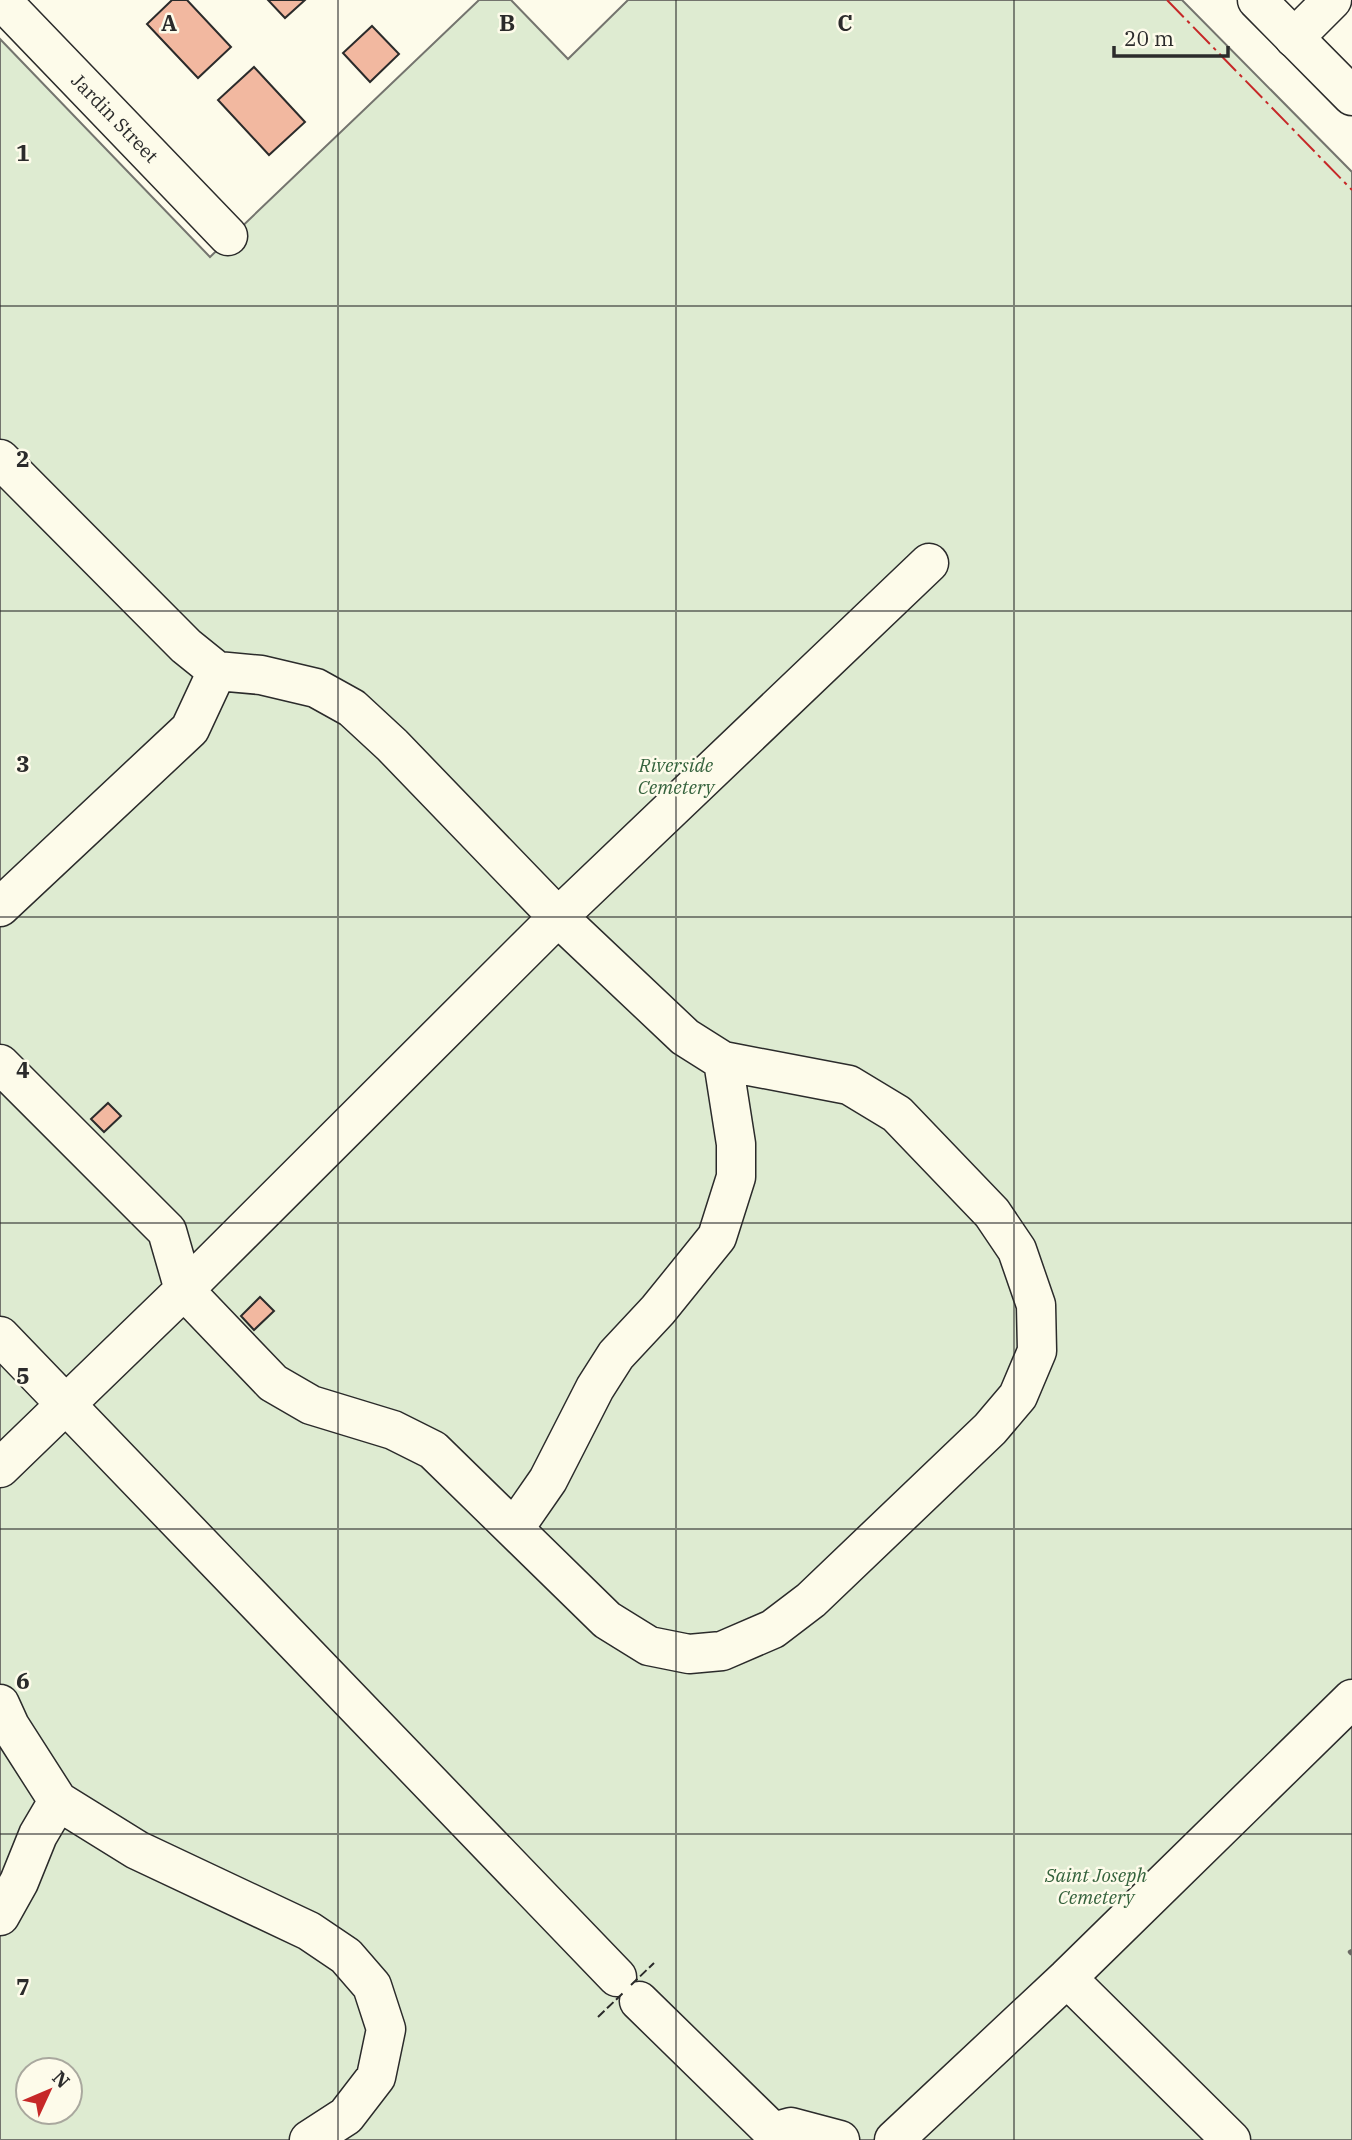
<svg xmlns="http://www.w3.org/2000/svg" width="1352" height="2140" font-family="'IBM Plex Serif',serif">
	<style>
		.green { fill: #deebd1; stroke: #74746e; stroke-width: 2; fill-rule: evenodd }
		.building { fill: #f2b8a0; stroke: #2b2b2b; stroke-width: 2 }
		.lines { fill: none; stroke-linecap: round; stroke-linejoin: round }
		.minor-casing { stroke: #2b2b2b; stroke-width: 41 }
		.major-casing { stroke: #2b2b2b; stroke-width: 41 }
		.path { stroke: #6a6964; stroke-width: 4.5; stroke-dasharray: 5 3.5; stroke-linecap: butt }
		.minor { stroke: #fdfbea; stroke-width: 38 }
		.major { stroke: #fdfbea; stroke-width: 38 }
		.fence { stroke: #2b2b2b; stroke-width: 2; stroke-dasharray: 9 3.5; stroke-linecap: butt }
		.power { stroke: #c62828; stroke-width: 2; stroke-dasharray: 24 5 3.5 5; stroke-linecap: butt }
		.grid { fill: none; stroke: #2b2b2b; stroke-width: 2; stroke-opacity: 0.55 }
		.labels { text-anchor: middle; dominant-baseline: central; stroke-width: 5; stroke-linejoin: round; paint-order: stroke }
		.street-label { font-size: 19px; fill: #2b2b2b; stroke: #fdfbea }
		.park-label { font-size: 19px; font-style: italic; fill: #34623c; stroke: #fdfbea }
		.grid-label { font-size: 23px; text-anchor: middle; font-weight: bold; fill: #2b2b2b; stroke: #fdfbea; stroke-width: 5; stroke-linejoin: round; paint-order: stroke }
	</style>
	<rect width="100%" height="100%" fill="#fdfbea"/>
	<!-- green -->
	<path class="green" d="M479,0H511L568,59L628,0H1182L1352,172V2140H0V39L210,257ZM28,2070H70V2112H28Z"/>
	<!-- building -->
	<path class="building" d="M172,0H187L231,47L198,78L147,24Z
		M268,0H305L285,18Z
		M372,26L399,54L370,82L343,53Z
		M254,67L305,122L269,155L218,100Z
		M108,1103L121,1116L104,1132L91,1119Z
		M260,1297L274,1311L254,1330L241,1316Z"/>
	<g class="lines">
		<!-- minor casing -->
		<g class="minor-casing">
			<path id="minor" d="M1,0L228,236
				M1294,38L1332,0
				M0,459L186,646L217,671L261,675L316,688L352,708L392,745L558,917L685,1037L723,1061L849,1085L897,1114L992,1213L1017,1250L1036,1305L1037,1351L1018,1396L990,1429L811,1600L773,1629L722,1651L689,1654L649,1646L607,1620L433,1450L393,1430L311,1405L273,1383L184,1290L167,1231L0,1064
				M0,907L190,729L217,671
				M0,1336L617,1977
				M0,1468L184,1290L558,917L929,563
				M514,1529L548,1480L595,1388L616,1355L658,1310L717,1237L736,1177V1144L723,1061
				M0,1704L10,1726L58,1801L137,1850L309,1931L346,1956L372,1986L386,2029L376,2077L346,2116L309,2140
				M0,1916L19,1882L38,1835L58,1801
				M1067,1978L1231,2140
				M639,2001L773,2132
				M773,2140V2132L791,2127L840,2140
				M894,2140L1067,1978L1352,1699"/>
		</g>
		<!-- major casing -->
		<g class="major-casing">
			<path id="major" d="M1257,0L1352,96"/>
		</g>
		<!-- path -->
		<path class="path" d="M1352,1951L1350,1952L1352,1954"/>
		<!-- minor -->
		<use href="#minor" class="minor"/>
		<!-- major -->
		<use href="#major" class="major"/>
		<!-- fence -->
		<path class="fence" d="M631,1985L654,1963
			M598,2017L624,1992"/>
		<!-- power -->
		<path class="power" d="M1167,0L1352,190"/>
	</g>
	<!-- grid -->
	<path class="grid" d="M338,0V2140M676,0V2140M1014,0V2140M0,306H1352M0,611H1352M0,917H1352M0,1223H1352M0,1529H1352M0,1834H1352"/>
	<g class="labels">
		<!-- street labels -->
		<g class="street-label">
			<text transform="translate(115 118) rotate(46)">Jardin Street</text>
		</g>
		<!-- park labels -->
		<g class="park-label">
			<text x="676" y="765">Riverside<tspan x="676" dy="22">Cemetery</tspan></text>
			<text x="1096" y="1875">Saint Joseph<tspan x="1096" dy="22">Cemetery</tspan></text>
		</g>
	</g>
	<g class="grid-label">
		<text x="169" y="31">A</text>
		<text x="507" y="31">B</text>
		<text x="845" y="31">C</text>
		<text x="23" y="161">1</text>
		<text x="23" y="467">2</text>
		<text x="23" y="772">3</text>
		<text x="23" y="1078">4</text>
		<text x="23" y="1384">5</text>
		<text x="23" y="1689">6</text>
		<text x="23" y="1995">7</text>
	</g>
	<!-- north arrow -->
	<g transform="translate(49 2091) rotate(46)"><circle r="33" fill="#fdfbea" stroke="#a9a89e" stroke-width="2"/>
	<path d="M0-5L12 26L0 18L-12 26Z" fill="#c62828"/>
	<text y="-10" font-size="19" font-weight="bold" text-anchor="middle" fill="#2b2b2b">N</text>
	</g>
	<!-- scale -->
	<path d="M1114 46v10h114v-10" fill="none" stroke="#2b2b2b" stroke-width="3.5"/>
	<text x="1124" y="46" font-size="21" fill="#2b2b2b" stroke="#fdfbea" stroke-width="5" paint-order="stroke">20 m</text>
</svg>
